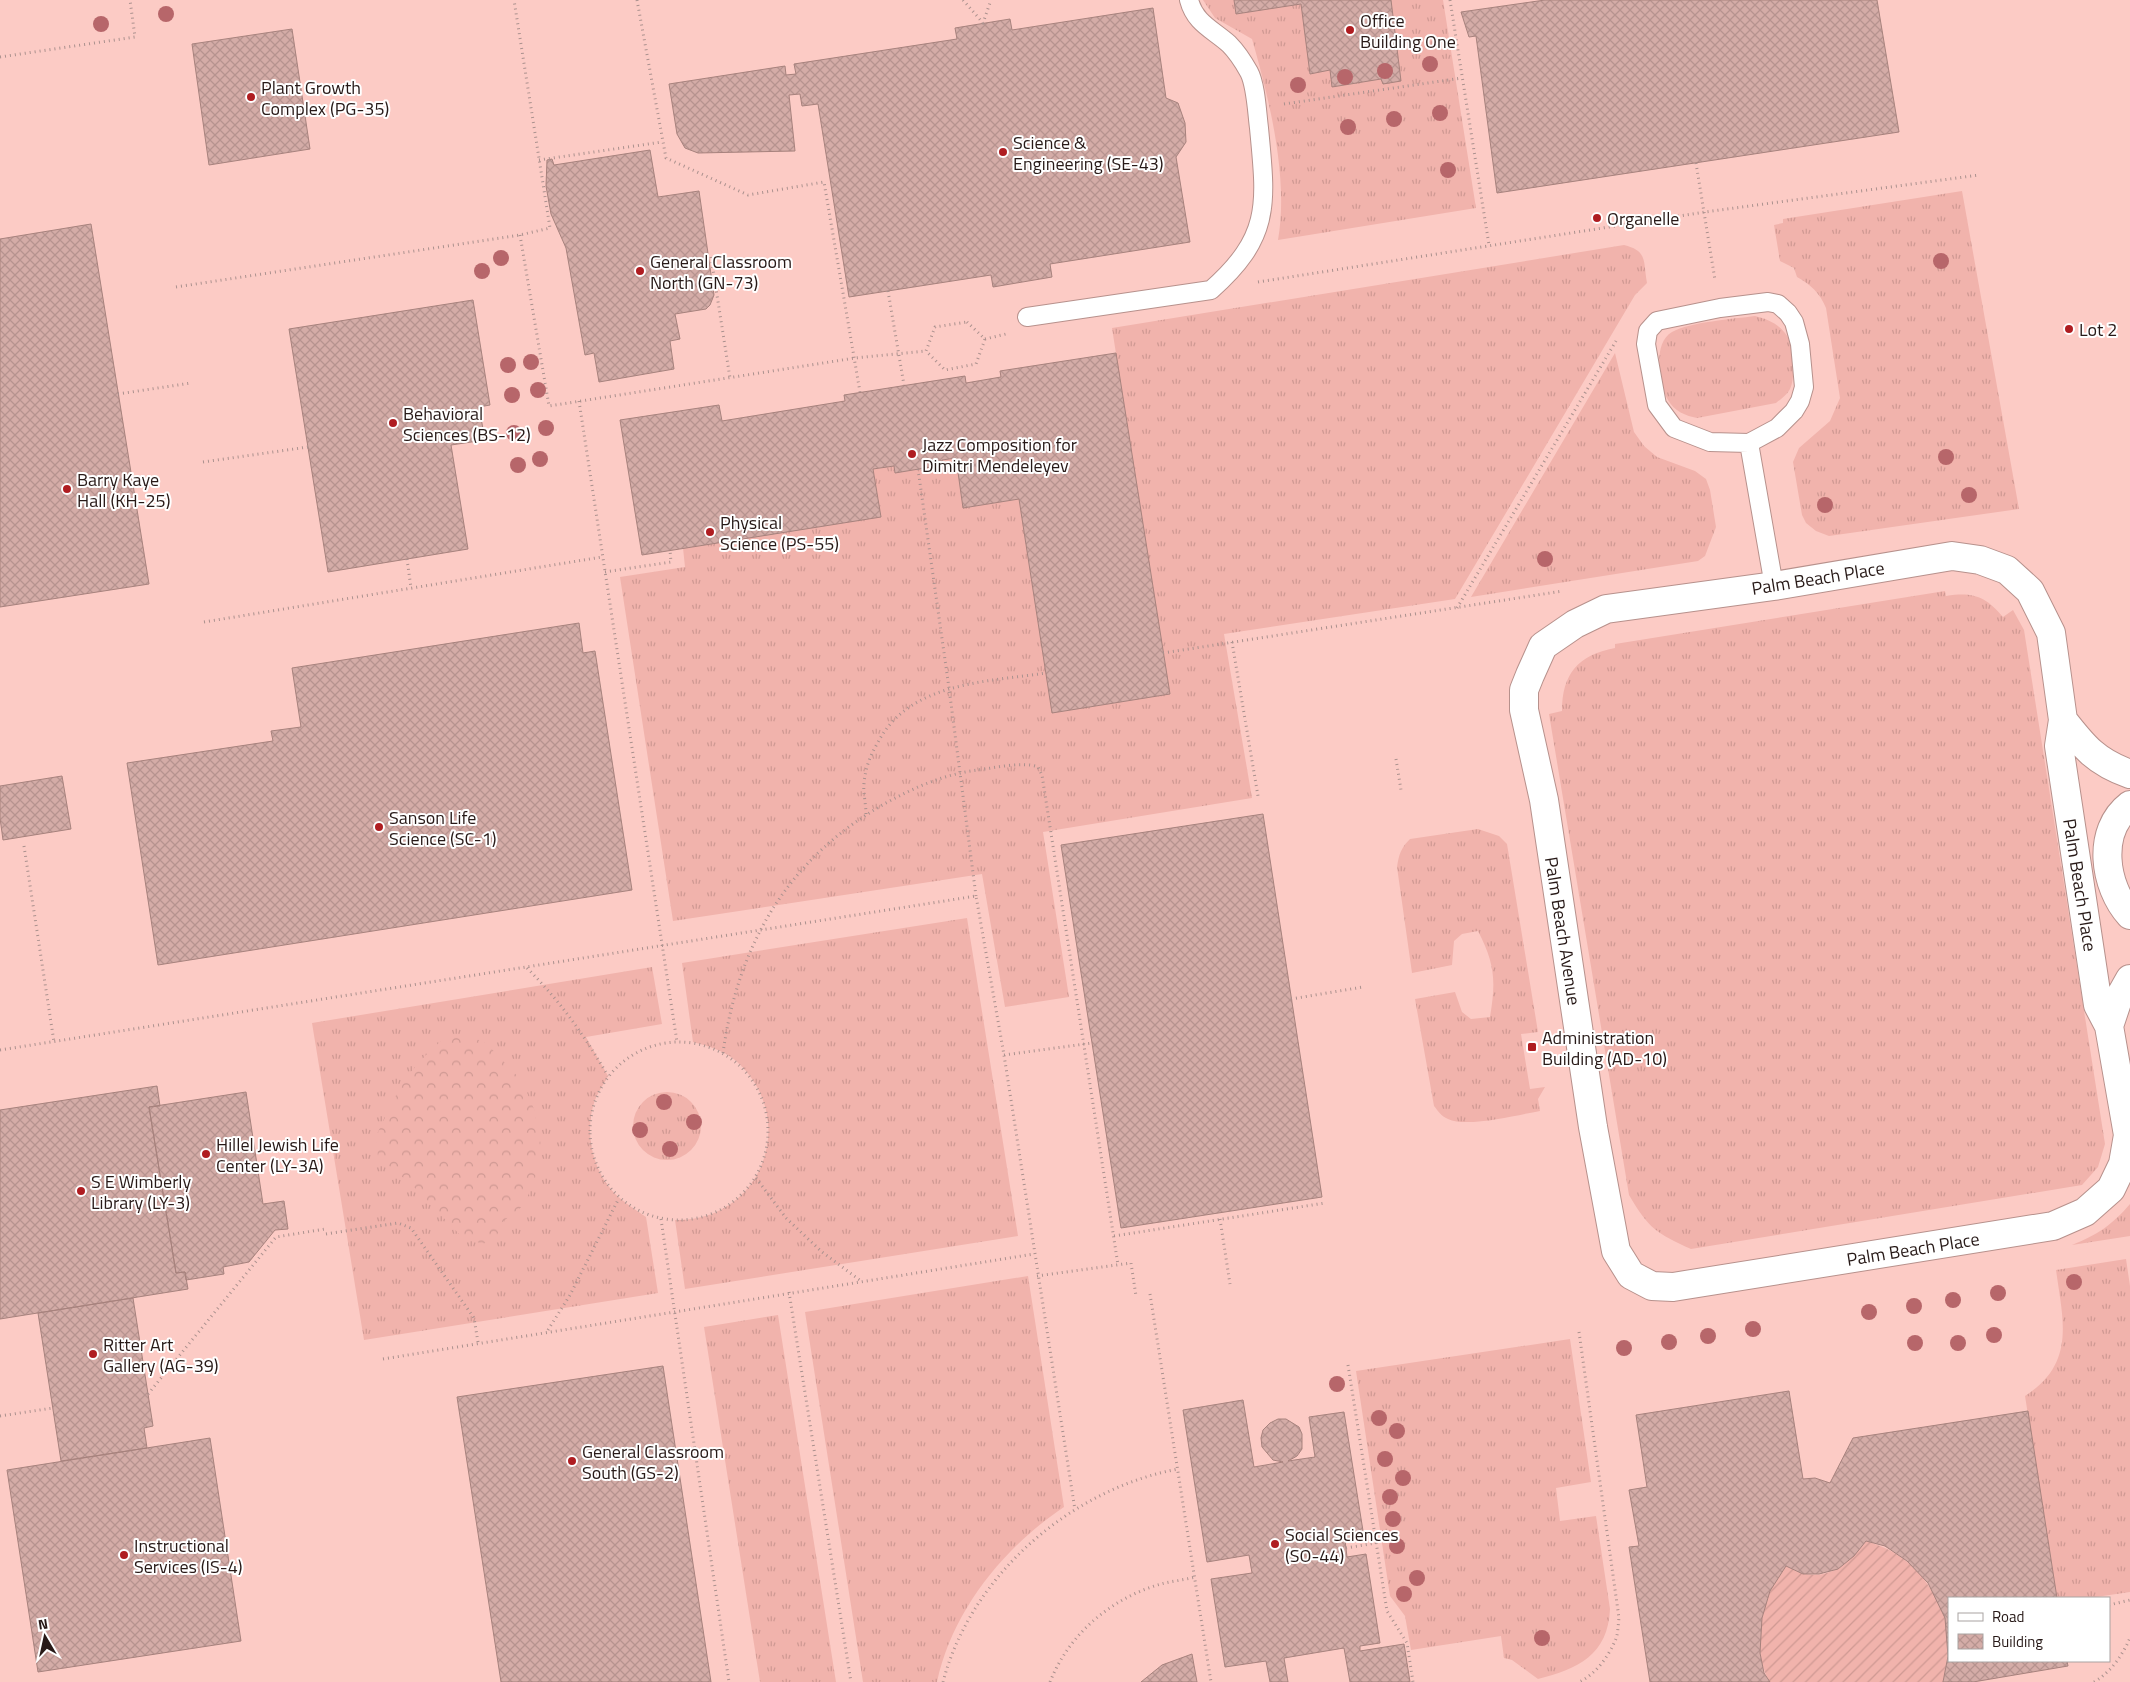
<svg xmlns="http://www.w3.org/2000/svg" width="2130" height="1682" font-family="'Titillium Web',sans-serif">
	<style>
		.built { fill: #fccbc5; fill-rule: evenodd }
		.grass { fill: url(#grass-tufts) }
		.forest { fill: url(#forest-crowns) }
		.garden { fill: url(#garden-furrows) }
		.building { fill: url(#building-cross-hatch); stroke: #a7827d }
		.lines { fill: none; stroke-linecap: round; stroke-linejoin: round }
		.service-casing { stroke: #b7918c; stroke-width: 20 }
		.minor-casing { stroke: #b7918c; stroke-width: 30 }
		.path { stroke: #ab918e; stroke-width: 3; stroke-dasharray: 1 4; stroke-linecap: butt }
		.service { stroke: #fff; stroke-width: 18 }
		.minor { stroke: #fff; stroke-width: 28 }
		.tree { fill: #b7666a }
		.poi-dot { fill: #af1d21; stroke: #fff; stroke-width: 2 }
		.labels { text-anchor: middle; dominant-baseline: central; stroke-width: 4; stroke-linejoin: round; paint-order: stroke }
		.poi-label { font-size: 18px; fill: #271917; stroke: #fff; text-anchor: start }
		.street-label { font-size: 18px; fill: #271917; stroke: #fff }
	</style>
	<defs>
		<pattern id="grass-tufts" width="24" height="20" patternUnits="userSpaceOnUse" patternTransform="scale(1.25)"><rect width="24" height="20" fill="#f1b3ac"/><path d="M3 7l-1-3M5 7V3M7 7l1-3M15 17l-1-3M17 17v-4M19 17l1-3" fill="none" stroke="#cf9993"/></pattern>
		<pattern id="forest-crowns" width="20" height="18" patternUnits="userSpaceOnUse" patternTransform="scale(1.25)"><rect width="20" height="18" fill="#f1b3ac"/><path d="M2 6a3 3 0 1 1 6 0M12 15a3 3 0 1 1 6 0" fill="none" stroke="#cf9993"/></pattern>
		<pattern id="garden-furrows" width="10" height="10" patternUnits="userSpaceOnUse" patternTransform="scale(1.25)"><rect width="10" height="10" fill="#f1b3ac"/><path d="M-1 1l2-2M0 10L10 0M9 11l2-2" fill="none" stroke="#cf9993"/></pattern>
		<pattern id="building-cross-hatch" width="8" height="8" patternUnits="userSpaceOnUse" patternTransform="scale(1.25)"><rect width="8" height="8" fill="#d4aca7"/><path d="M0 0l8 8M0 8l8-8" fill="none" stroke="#b6938f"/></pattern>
	</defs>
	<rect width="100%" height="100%" fill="#fcdbd7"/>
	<!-- built -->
	<path class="built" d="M0,0H2130V1682H0ZM1949,1598H2109V1661H1949Z"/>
	<!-- grass -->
	<path class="grass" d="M1203,0H1443L1476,208L1278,240C1289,178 1269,98 1252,39L1215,18Z
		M1962,191L2019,509L1829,536L1816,531L1806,523L1802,515L1793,462L1799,448L1830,421L1840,398L1826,308C1820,293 1810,284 1797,277L1794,268L1780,261L1774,225L1783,223V219Z
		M1624,245C1648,251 1643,261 1647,283L1635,295L1455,599L1224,634L1252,798L1043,832L1069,997L1005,1007L982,874L673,921L620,577L685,567L683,548L881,516L873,469L894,466L895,473L942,465V460L956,458L963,508L1019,499L1052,713L1169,694L1112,328Z
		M1755,316C1767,319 1777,323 1785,333C1794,343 1796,377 1790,389C1787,395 1781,399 1776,403L1697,418C1686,416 1674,411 1668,400C1659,385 1652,343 1672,332C1690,322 1733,319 1755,316Z
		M1615,353L1634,432L1644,446L1657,457L1695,471L1706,479L1710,490L1716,527L1705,556L1698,561L1471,597Z
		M1945,591L1946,596C1973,592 1985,596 2003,617L2013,610L2024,630L2105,1144L2098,1167L2082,1185L1691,1249C1656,1233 1649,1229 1629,1195L1549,714L1562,711C1562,674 1578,655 1615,648V644Z
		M1478,829L1499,836L1507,844L1538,1032L1521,1034L1530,1089L1545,1087L1538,1099L1540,1111C1517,1115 1467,1128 1448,1119C1441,1116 1438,1111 1434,1106L1415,999L1455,992L1462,1012L1471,1019L1490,1017C1496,981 1495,964 1478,931L1462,934L1454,941L1452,965L1412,973L1397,867C1399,854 1401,848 1410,839Z
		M967,918L1018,1236L685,1289L675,1220C763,1222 801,1117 735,1060C723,1050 707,1046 693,1042L682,963Z
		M652,967L662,1024L586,1037L608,1076C604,1084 598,1092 595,1100C583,1133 593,1176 621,1199C629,1206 638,1211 646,1217L658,1293L364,1340L312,1023Z
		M633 1126a34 34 0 1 1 68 0a34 34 0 1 1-68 0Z
		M2130,1204V1236L2072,1245C2097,1235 2112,1225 2130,1204Z
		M2126,1259L2130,1286V1592L2089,1598H2057L2025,1396C2076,1363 2063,1321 2056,1270Z
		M1028,1276L1064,1507C1004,1547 952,1611 937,1682H863L805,1312Z
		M778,1315L836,1682H760L704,1327Z
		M1570,1339L1591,1482L1556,1488L1560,1521L1596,1516L1610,1609C1608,1655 1578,1669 1538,1679L1512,1660L1504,1658L1501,1636L1411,1650L1405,1616L1390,1596L1356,1371Z"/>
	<!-- forest -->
	<path class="forest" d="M466,1034L487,1044L522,1081L534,1109L541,1146L535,1179L524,1205L501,1223L497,1236L483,1244L462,1237L412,1185L378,1157L376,1136L403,1081L425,1056L444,1038Z"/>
	<!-- garden -->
	<path class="garden" d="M1866,1541C1900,1551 1921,1569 1937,1600C1939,1606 1943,1612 1945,1617C1951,1638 1947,1662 1943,1682H1770C1754,1657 1758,1619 1770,1592C1774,1583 1781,1574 1786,1566C1792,1568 1798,1573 1804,1574C1832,1580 1851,1560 1866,1541Z"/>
	<!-- building -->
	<path class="building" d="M1234,0H1391L1401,81L1383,84L1381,79L1332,87L1330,70L1310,74L1301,4L1236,14Z
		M1545,0H1877L1899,132L1497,193L1476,36L1469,37L1461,12Z
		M1153,8L1166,98L1178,103L1185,123L1186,142L1176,157L1190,242L1050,264L1052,277L993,287L991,275L849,297L818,104L802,106L800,94L789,95L795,151L698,153L685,148L677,134L669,84L785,66L786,75L796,74L794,64L957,39L955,28L1010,19L1012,30Z
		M292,29L310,149L209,165L192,44Z
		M650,150L658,197L699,191L714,295L710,305L706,309L675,314L680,339L670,341L674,369L599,382L594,353L585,355L566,248L551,214L546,186L547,160L552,159L554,165Z
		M91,224L149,584L0,607V239Z
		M473,300L490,405L479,407L485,440L451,445L468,549L328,572L289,329Z
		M1116,353L1170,694L1052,713L1019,499L963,508L956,458L942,460L943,465L895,473L894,466L873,469L881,517L642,555L620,420L719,405L722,421L845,401L844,395L965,376L966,383L1001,377L1000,371Z
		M579,623L583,653L595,651L632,890L158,965L127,763L273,741L271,731L301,727L292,668Z
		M62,776L71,829L3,840L0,818V786Z
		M1263,814L1322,1197L1121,1228L1061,845Z
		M157,1086L160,1106L149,1107L176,1273L185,1272L188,1289L0,1319V1110Z
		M246,1092L263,1204L284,1201L288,1229L275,1230L249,1262L223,1267L224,1274L186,1280L185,1272L176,1273L149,1107Z
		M133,1298L153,1426L144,1428L147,1448L61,1461L38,1313Z
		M663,1366L711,1682H501L457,1397Z
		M1789,1391L1803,1479L1815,1478L1830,1483L1853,1438L2028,1411L2057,1598H1949V1661H2067L2068,1666L1973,1682H1943L1948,1656L1945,1618L1928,1583L1907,1561L1885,1546L1866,1541L1854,1556L1838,1569L1819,1574H1803L1786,1566L1770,1591L1762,1618L1760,1653L1764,1673L1770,1682H1650L1629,1547L1639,1546L1629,1490L1647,1487L1636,1415Z
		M1243,1400L1254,1467L1283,1462L1273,1460L1262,1447L1261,1438L1263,1430L1270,1423L1278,1419H1286L1299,1427L1302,1434V1449L1297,1456L1288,1461L1315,1457L1309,1417L1344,1412L1364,1537L1345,1540L1347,1557L1366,1554L1380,1643L1360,1646V1651L1404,1644L1410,1682H1350L1344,1648L1284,1658L1288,1682H1270L1266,1661L1225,1667L1211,1579L1252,1573L1249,1555L1207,1562L1183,1410Z
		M210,1438L241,1641L38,1672L7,1470Z
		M1192,1654L1197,1682H1141L1162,1665Z"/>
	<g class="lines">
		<!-- service casing -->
		<g class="service-casing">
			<path id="service" d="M1768,302L1778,304L1788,313L1794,322L1800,344L1804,387L1800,401L1794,411L1777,428L1749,443L1710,442L1674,428L1657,405L1646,344L1648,331L1657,321L1720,308Z
				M1027,317L1211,290C1272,236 1266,203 1259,128C1257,113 1256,85 1249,72C1244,63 1236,51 1229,44C1212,29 1195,23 1189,0
				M1749,443L1774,586"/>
		</g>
		<!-- minor casing -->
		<g class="minor-casing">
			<path id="minor" d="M1952,556L1980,560L2007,570L2030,591L2051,633L2063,720L2059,746L2098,1005L2109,1026L2128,1135L2123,1164L2111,1189L2085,1212L2053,1226L1673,1287L1652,1286L1631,1275L1616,1251L1593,1127L1544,800L1524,710V690L1530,675L1543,646L1575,624L1606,609L1774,586Z
				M2063,720C2084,747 2096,762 2130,774
				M2130,805C2096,831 2104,886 2130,915
				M2109,1026L2117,1002L2130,979"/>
		</g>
		<!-- path -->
		<path class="path" d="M637,0L666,158L748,195L824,182L860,392
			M963,0L983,23L991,0
			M1450,0L1489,245
			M0,57L135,37L130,0
			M1284,104L1462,78
			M539,160L662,142
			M1696,163L1715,280
			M520,235L549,406L855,358L926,351
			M711,257L730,378
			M1258,282L1705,212L1979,175
			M176,287L520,235L550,228L514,0
			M888,291L904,385
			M967,322L985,339L976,364L945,370L926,351L935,327Z
			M985,339L1006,334
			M118,394L191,383
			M579,401L677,1042
			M203,462L308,447
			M918,469L949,688L976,896
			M407,559L411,588
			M605,572L671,562L670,550
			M1457,608L1616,341
			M204,622L602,557
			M1232,642L1258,796
			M1163,653L1563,591
			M1396,759L1401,790
			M866,814C866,804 863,793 864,784C865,769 870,756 877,744C908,682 986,682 1046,673
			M24,846L54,1042
			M527,968C561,1002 584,1035 608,1076
			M1291,999L1363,987
			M590 1131a89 89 0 1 1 178 0a89 89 0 1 1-178 0Z
			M0,1050L976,896L1004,1055L1075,1510
			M723,1053C738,944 788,858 886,803C915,787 945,774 978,770C994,768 1023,761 1038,767L1042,775L1118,1265
			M1004,1055L1092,1043
			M756,1178L786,1218L822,1252L861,1281
			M661,1219L729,1682
			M1220,1219L1230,1284
			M326,1234L398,1223L411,1228L474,1318L478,1342
			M1114,1236L1325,1203
			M1037,1276L1131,1263L1136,1296
			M789,1292L851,1682
			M1150,1294L1211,1682
			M548,1330L570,1295L619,1198
			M1579,1332L1619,1618C1618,1626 1618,1635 1615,1641C1608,1657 1595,1675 1579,1682
			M383,1359L1034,1254
			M1348,1365L1387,1611L1407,1643L1413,1682
			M148,1394L276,1237L325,1229
			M0,1416L53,1408
			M1346,1548L1376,1543
			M2109,1605L2130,1600
			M943,1682C971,1575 1071,1489 1178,1469
			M1050,1682C1069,1634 1111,1598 1161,1584C1172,1581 1184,1580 1195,1577
			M2094,1682C2111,1672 2122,1656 2130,1638"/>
		<!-- service -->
		<use href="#service" class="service"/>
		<!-- minor -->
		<use href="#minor" class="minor"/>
	</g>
	<!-- trees -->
	<g class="tree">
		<circle cx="166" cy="14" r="8"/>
		<circle cx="101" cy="24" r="8"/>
		<circle cx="1430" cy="64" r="8"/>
		<circle cx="1385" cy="71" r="8"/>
		<circle cx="1345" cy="77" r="8"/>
		<circle cx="1298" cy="85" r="8"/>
		<circle cx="1440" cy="113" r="8"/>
		<circle cx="1394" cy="119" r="8"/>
		<circle cx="1348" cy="127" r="8"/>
		<circle cx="1448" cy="170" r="8"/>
		<circle cx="501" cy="258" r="8"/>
		<circle cx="1941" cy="261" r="8"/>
		<circle cx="482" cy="271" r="8"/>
		<circle cx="531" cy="362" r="8"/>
		<circle cx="508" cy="365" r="8"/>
		<circle cx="538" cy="390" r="8"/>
		<circle cx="512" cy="395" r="8"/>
		<circle cx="546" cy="428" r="8"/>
		<circle cx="514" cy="433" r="8"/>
		<circle cx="1946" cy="457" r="8"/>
		<circle cx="540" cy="459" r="8"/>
		<circle cx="518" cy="465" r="8"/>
		<circle cx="1969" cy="495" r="8"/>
		<circle cx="1825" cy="505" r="8"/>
		<circle cx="1545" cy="559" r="8"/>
		<circle cx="664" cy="1102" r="8"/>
		<circle cx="694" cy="1122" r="8"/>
		<circle cx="640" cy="1130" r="8"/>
		<circle cx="670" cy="1149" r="8"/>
		<circle cx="2074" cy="1282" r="8"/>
		<circle cx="1998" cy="1293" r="8"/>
		<circle cx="1953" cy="1300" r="8"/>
		<circle cx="1914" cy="1306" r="8"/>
		<circle cx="1869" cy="1312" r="8"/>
		<circle cx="1753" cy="1329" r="8"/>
		<circle cx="1994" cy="1335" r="8"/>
		<circle cx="1708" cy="1336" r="8"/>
		<circle cx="1669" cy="1342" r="8"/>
		<circle cx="1915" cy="1343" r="8"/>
		<circle cx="1958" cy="1343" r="8"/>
		<circle cx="1624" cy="1348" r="8"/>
		<circle cx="1337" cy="1384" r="8"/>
		<circle cx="1379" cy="1418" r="8"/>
		<circle cx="1397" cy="1431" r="8"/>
		<circle cx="1385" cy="1459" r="8"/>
		<circle cx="1403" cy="1478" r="8"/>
		<circle cx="1390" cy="1497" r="8"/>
		<circle cx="1393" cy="1519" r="8"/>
		<circle cx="1397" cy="1546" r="8"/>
		<circle cx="1417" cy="1578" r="8"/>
		<circle cx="1404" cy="1594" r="8"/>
		<circle cx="1542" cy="1638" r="8"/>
	</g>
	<!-- markers -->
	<g class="poi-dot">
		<circle cx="1350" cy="30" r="5"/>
		<circle cx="251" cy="97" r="5"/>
		<circle cx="1003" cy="152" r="5"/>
		<circle cx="1597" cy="218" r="5"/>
		<circle cx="640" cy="271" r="5"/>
		<circle cx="2069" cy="329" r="5"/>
		<circle cx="393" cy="423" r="5"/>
		<circle cx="912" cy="454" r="5"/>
		<circle cx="67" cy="489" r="5"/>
		<circle cx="710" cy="532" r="5"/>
		<circle cx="379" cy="827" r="5"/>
		<rect x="1527" y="1042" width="10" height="10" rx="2.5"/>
		<circle cx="206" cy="1154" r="5"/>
		<circle cx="81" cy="1191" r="5"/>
		<circle cx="93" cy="1354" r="5"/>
		<circle cx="572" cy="1461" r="5"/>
		<circle cx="1275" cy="1544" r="5"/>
		<circle cx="124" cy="1555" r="5"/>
	</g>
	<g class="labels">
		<!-- poi labels -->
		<g class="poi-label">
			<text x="1360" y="20">Office<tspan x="1360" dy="21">Building One</tspan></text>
			<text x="261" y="87">Plant Growth<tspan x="261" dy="21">Complex (PG-35)</tspan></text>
			<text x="1013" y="142">Science &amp;<tspan x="1013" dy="21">Engineering (SE-43)</tspan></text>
			<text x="1607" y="218">Organelle</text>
			<text x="650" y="261">General Classroom<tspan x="650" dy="21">North (GN-73)</tspan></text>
			<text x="2079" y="329">Lot 2</text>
			<text x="403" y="413">Behavioral<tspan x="403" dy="21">Sciences (BS-12)</tspan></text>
			<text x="922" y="444">Jazz Composition for<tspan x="922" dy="21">Dimitri Mendeleyev</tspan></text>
			<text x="77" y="479">Barry Kaye<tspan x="77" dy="21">Hall (KH-25)</tspan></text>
			<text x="720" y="522">Physical<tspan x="720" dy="21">Science (PS-55)</tspan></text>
			<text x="389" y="817">Sanson Life<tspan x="389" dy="21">Science (SC-1)</tspan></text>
			<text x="1542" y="1037">Administration<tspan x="1542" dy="21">Building (AD-10)</tspan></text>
			<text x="216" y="1144">Hillel Jewish Life<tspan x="216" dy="21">Center (LY-3A)</tspan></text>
			<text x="91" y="1181">S E Wimberly<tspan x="91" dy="21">Library (LY-3)</tspan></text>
			<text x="103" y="1344">Ritter Art<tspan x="103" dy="21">Gallery (AG-39)</tspan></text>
			<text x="582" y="1451">General Classroom<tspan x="582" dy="21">South (GS-2)</tspan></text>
			<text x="1285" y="1534">Social Sciences<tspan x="1285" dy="21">(SO-44)</tspan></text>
			<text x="134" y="1545">Instructional<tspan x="134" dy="21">Services (IS-4)</tspan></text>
		</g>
		<!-- street labels -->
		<g class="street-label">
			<text transform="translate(1818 578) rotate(-9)">Palm Beach Place</text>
			<text transform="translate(2080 885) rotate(81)">Palm Beach Place</text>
			<text transform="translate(1563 931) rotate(81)">Palm Beach Avenue</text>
			<text transform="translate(1913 1249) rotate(-9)">Palm Beach Place</text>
		</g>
	</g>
	<!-- legend -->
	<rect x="1948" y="1597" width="162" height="65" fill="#ffffff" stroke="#a9a3a2"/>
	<rect x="1958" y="1613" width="25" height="8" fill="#ffffff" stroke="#a9a3a2"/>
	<text x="1992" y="1622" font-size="15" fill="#271917">Road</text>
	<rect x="1958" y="1634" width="25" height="15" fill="url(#building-cross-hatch)" stroke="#a9a3a2"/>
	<text x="1992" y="1647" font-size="15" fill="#271917">Building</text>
	<!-- north arrow -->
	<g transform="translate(45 1637) rotate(351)" stroke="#ffffff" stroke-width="4" paint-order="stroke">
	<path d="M0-4L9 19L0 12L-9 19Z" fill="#271917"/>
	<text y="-8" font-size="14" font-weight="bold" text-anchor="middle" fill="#271917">N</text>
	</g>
</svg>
